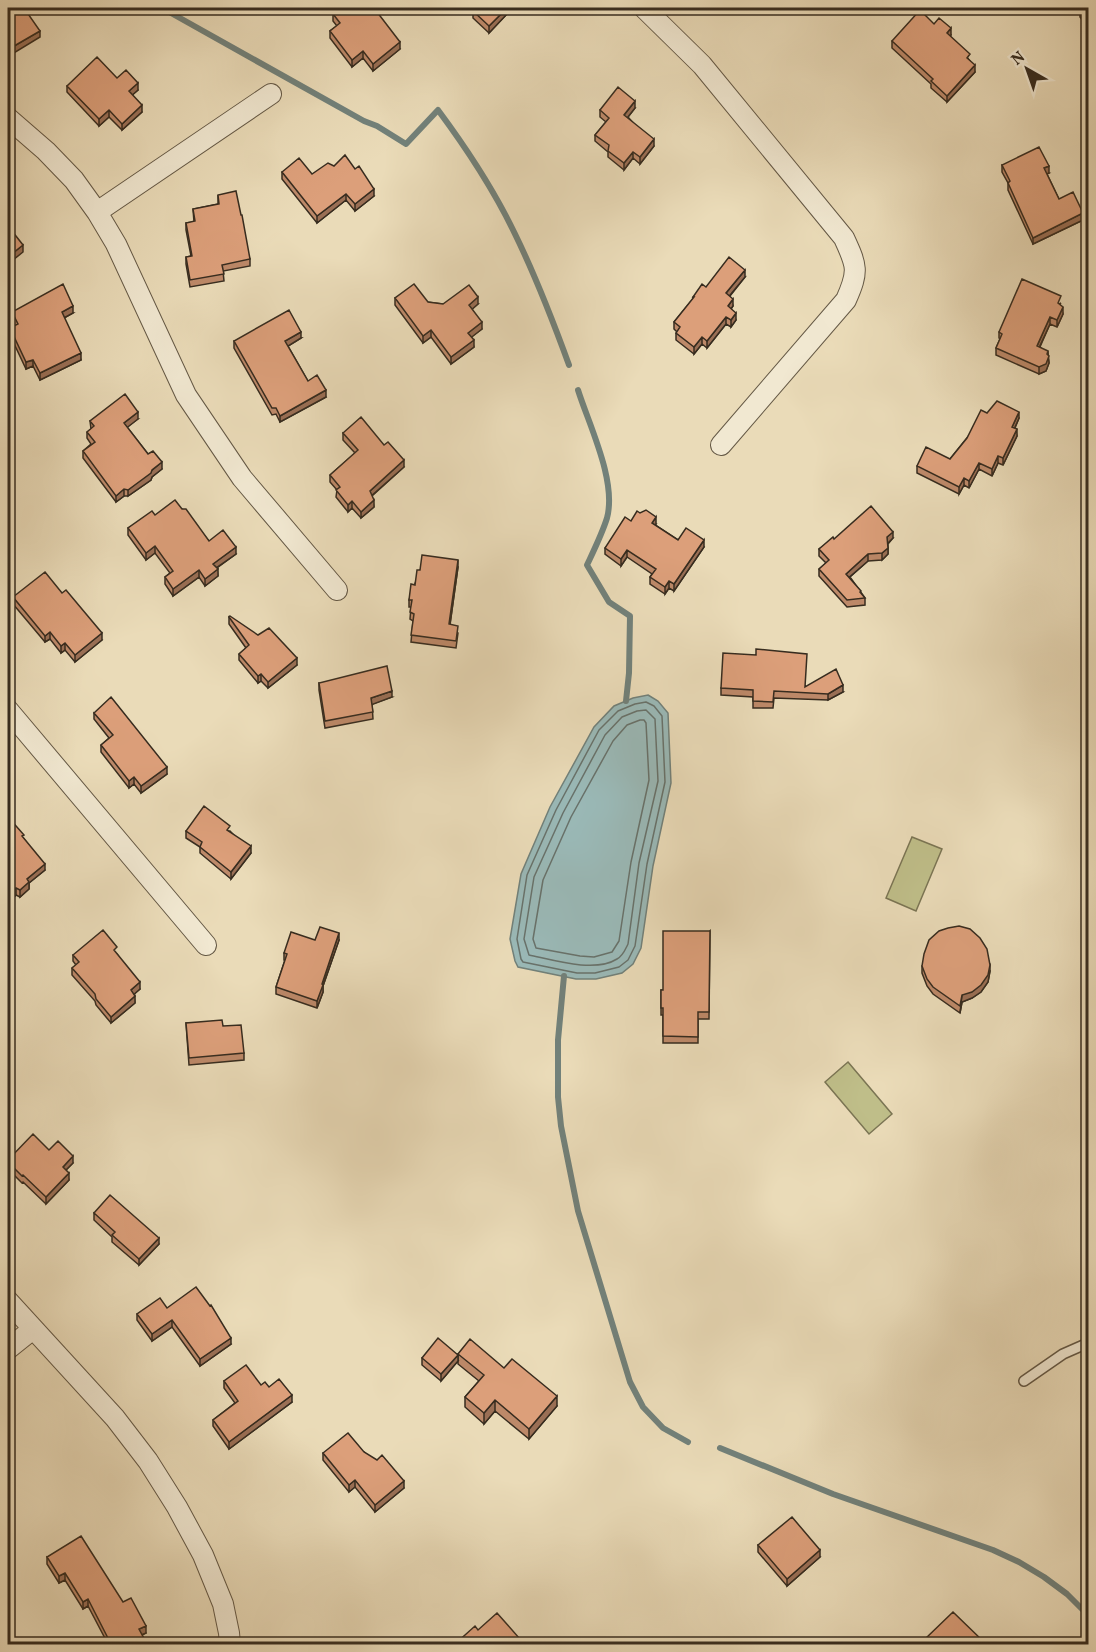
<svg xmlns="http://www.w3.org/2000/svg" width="1096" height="1652" font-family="Vollkorn,serif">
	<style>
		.green { fill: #bfbe89; stroke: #7b7554; stroke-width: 1.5 }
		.water { fill: #9ab9b7; stroke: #72817a; stroke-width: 1.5 }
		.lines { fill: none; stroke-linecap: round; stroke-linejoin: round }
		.shore { stroke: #68726b; stroke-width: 1.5 }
		.stream { stroke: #72817a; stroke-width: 6 }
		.lane-casing { stroke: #645845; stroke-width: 12 }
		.street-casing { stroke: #645845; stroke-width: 22 }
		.lane { stroke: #f1e8d1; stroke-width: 9 }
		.street { stroke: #f1e8d1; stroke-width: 20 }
		.wall { fill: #bd8969; stroke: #372c1f; stroke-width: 1.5 }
		.shaded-wall { fill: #9a6f55; stroke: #372c1f; stroke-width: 1.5 }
		.building { fill: #dc9f7a; stroke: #372c1f; stroke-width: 1.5 }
	</style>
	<rect width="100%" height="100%" fill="#eadbb8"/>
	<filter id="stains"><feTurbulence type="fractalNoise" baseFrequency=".00333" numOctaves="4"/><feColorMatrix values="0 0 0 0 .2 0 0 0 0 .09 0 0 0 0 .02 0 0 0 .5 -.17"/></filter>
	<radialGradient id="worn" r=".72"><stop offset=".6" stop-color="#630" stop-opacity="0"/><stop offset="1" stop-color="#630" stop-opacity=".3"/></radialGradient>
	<!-- green -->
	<path class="green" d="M912,837L942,849L916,911L886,898Z
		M848,1062L892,1114L869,1134L825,1082Z"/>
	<!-- water -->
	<path class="water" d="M648,695L658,701L668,713L671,783L653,866L641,948L633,964L622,973L596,979H576L518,967L515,961L510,939L521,874L550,807L594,727L614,706L633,698Z"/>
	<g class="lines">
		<!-- shore -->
		<path class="shore" d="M646,702L654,706L662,716L665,782L647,864L635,946L628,960L619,967L595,973H577L523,962L521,959L517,939L527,875L556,810L599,730L618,711L635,704Z
			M646,710L655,719L658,781L639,863L628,944C625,950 623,956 617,959C595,973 553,960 529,955L524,939L534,877L563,813L605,735L622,717L637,711Z
			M640,720H644L646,723L649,780L631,862L619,941L612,952L594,957L580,956L536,948L533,939L543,880L571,817L613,741L627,725Z"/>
		<!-- stream -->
		<path class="stream" d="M171,13L364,121L377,126L406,144L438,110C467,149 494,190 515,234C536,277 553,321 569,365
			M578,390C589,425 617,481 607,518C602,534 594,550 587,565L609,602L630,616L629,673L626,701
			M564,976L558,1040V1097L561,1126L578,1211L630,1382L643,1407L663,1428L688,1442
			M720,1448L833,1494L993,1550L1019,1562L1044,1577L1067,1594L1088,1615"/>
		<!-- lane casing -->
		<g class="lane-casing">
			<path id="lane" d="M1024,1381L1063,1354L1088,1343"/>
		</g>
		<!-- street casing -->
		<g class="street-casing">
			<path id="street" d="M644,8L702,65L844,238C857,266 859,271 846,300L721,445
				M8,118L46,151L74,180L97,212L116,244L186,395L242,478L337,590
				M97,212L271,94
				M8,710L206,945
				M8,1301L115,1418L148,1461L177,1507L203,1555L223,1604L229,1633L230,1644
				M8,1349L33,1329"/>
		</g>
		<!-- lane -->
		<use href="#lane" class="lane"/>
		<!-- street -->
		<use href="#street" class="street"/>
	</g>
	<!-- wall -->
	<path class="wall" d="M474,8H507V14L489,33L473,18V11L475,9Z
		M856,8H867L862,13Z
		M1089,8V29L1080,17V10Z
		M333,14L400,49L373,71L363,58L352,67L330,38V31L337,26L333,21Z
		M934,24L951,35L950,36L970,61L975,72L947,102L931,88V84L892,48V41Z
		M117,78L138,90L132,95L142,112L122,130L109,117L99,126L67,92V86Z
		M635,108L628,117L654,146L640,164L633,158L624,170L608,157V152L595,141V135L606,122L600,117V110Z
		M1002,165L1049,173L1047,174L1059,199L1083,220L1033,244L1008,190V183L1002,172Z
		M282,172L312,174L374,196L355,211L346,200L317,223L282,179Z
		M218,195L250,259V266L223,271L224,281L190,287L186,264V257L191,256L186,230V223L194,222L193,209L218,204Z
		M745,277L730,296L733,306L731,309L736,320L731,327L726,324L707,348L702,344L694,354L676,340V333L677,332L674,329V322L693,299V297L706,287Z
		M395,298L443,304H478L472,309L482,329L471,337L474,347L451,364L431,337L423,343L395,305Z
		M1061,303L1060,304L1063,314L1057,327L1050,324L1040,347L1048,356L1049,363L1046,371L1039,374L996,355V348L1000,339L999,338V332Z
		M12,312L73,313L64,318L81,360L40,380L33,366L26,369L10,335V328L15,326L12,319Z
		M301,338L288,346L308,381L326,397L280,422L276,414L272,415L234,348V341Z
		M987,413L1019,418L1015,428L1017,436L1003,465L998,463L992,476L979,469L969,488L964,485L959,494L917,473V466L950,459Z
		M138,419L127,427L148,454L162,469L152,477L151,480L128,496H124L116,502L83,458V451L91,444L87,438V432L91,429L90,421Z
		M343,433L404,467L372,496L374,507L361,518L352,508L348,512L336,497L337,490L330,482V475L355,453L343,440Z
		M182,509L209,541L236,554L217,568L218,576L205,586L199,577L173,596L165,584V577L170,573L155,553L146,560L128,535V528L155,515Z
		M631,521L656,524L655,525L678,540L704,547L674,591L669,588L665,594L650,584V577L652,574L627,557L621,566L605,554V548Z
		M893,538L888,544V554L882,560L868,561L850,577L865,598V605L847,607L819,576V569L826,563L819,556V549L834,539Z
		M458,567L450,625L458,633L456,648L411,642L413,621L410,619L411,607H409V600L420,570Z
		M13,597L102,640L75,662L65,650L61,653L50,639L45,642L13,604Z
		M229,617L297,665L268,688L261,681L258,683L239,660V654L246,648L229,624Z
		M319,683L392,697L372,704L373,719L325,728L319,690Z
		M806,687L843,692L828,700L774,698L773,708H753V697L721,695V688Z
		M94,713L167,774L141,793L134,784L129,788L101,752V745L109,738L94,719Z
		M8,819L24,839L45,870L29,883V889L20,897L16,895L14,897L8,890Z
		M186,831H230L251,853L231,879L200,853V847L186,838Z
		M710,931L709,1019H698V1043H663V1015H661V990H663Z
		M315,940H339L323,986V992L317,1008L276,994V987L285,960H284V953Z
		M117,954L140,989L134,994L135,1003L111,1023L96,1005L95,1001L72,975V968L76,965L73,961V955Z
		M922,966L990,971L988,982L981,992L972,998L962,1002L960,1013L933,994L927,986L922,973Z
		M186,1023L223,1026L244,1053V1060L189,1065Z
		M49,1150L73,1163L66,1170L69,1180L46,1204L23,1182L22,1183L8,1169V1160Z
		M94,1213L159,1244L139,1265L112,1242V1237L94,1220Z
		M167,1308L231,1344L200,1366L172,1327L152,1341L137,1320V1314Z
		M458,1354L504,1368L557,1406L529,1439L495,1411L484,1424L465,1407V1397L479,1381L458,1364Z
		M422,1358L458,1361L441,1381L422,1365Z
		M224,1381L261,1385L269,1387L292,1402L229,1449L213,1426V1420L235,1403L224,1388Z
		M364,1452L404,1488L375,1512L355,1487L349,1492L323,1460V1453Z
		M758,1545L820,1557L787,1586L758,1552Z
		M47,1557L123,1602L146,1633L142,1635L147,1644H108L88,1606L83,1609L65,1580L59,1583L47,1564Z
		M925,1639L984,1642L996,1644H925Z"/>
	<!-- shaded-wall -->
	<path class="shaded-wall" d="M507,8V14L489,33V26Z
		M862,8H867L862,13Z
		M951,28V35L947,40V33Z
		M40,31V37L9,56V49Z
		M400,42V49L373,71V64Z
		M363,51V58L352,67V60Z
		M975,65V72L947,102V96Z
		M138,83V90L129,98V91Z
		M635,101V108L624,122V115Z
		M142,105V112L122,130V124Z
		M109,110V117L99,126V119Z
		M654,139V146L640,164V157Z
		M633,152V158L624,170V163Z
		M1049,166V173L1044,175V168Z
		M374,189V196L355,211V204Z
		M346,194V200L317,223V216Z
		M1083,213V220L1033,244V238Z
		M23,245V252L8,264V257Z
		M745,270V277L726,300V293Z
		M478,297V304L469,312V305Z
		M733,299V306L728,313V306Z
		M73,306V313L62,319V312Z
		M1063,307V314L1057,327V320Z
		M736,313V320L731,327V320Z
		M726,317V324L707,348V341Z
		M1050,317V324L1037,352V346Z
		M482,322V329L468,340V333Z
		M431,330V337L423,343V336Z
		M301,332V338L285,348V341Z
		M702,337V344L694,354V347Z
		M474,340V347L451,364V357Z
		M1048,351L1049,363L1046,371L1039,374V367L1047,354Z
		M81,353V360L40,380V373Z
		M33,360V366L26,369V362Z
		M326,390V397L280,422V416Z
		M138,412V419L124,430V423Z
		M1019,412V418L1012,434V427Z
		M1017,429V436L1003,465V458Z
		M998,456V463L992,476V469Z
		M404,460V467L370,497V491Z
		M162,462V469L152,477L151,480L128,496V490Z
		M979,463V469L969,488V481Z
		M964,478V485L959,494V487Z
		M124,489V496L116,502V496Z
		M374,500V507L361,518V512Z
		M352,501V508L348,512V505Z
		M656,517V524L652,529V523Z
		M893,532V538L887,544V537Z
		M704,540V547L674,591V584Z
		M155,546V553L146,560V553Z
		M236,547V554L213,570V564Z
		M888,548V554L882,560V553Z
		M627,550V557L621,566V559Z
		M868,554V561L846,580V574Z
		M458,560V567L449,631V624Z
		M218,569V576L205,586V579Z
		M199,570V577L173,596V589Z
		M669,581V588L665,594V587Z
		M50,632V639L45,642V636Z
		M102,633V640L75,662V655Z
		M65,643V650L61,653V646Z
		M297,658V665L268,688V682Z
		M261,674V681L258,683V676Z
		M843,685V692L828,700V694Z
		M392,691V697L371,705V698Z
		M167,767V774L141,793V786Z
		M134,777V784L129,788V781Z
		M251,846V853L231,879V872Z
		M45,864V870L29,883V889L20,897V890L27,879Z
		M16,888V895L14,897V890Z
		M339,933V940L323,986V992L317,1008V1001L322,984Z
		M990,965V971L988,982L981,992L972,998L962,1002L960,1013L962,995Z
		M140,982V989L131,997V990Z
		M135,996V1003L111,1023V1017Z
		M73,1156V1163L63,1173V1167Z
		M69,1173V1180L46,1204V1197Z
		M159,1238V1244L139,1265V1259Z
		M172,1320V1327L152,1341V1334Z
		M231,1338V1344L200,1366V1359Z
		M458,1355V1361L441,1381V1374Z
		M292,1395V1402L229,1449V1442Z
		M557,1396V1406L529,1439V1429Z
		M495,1400V1411L484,1424V1413Z
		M355,1480V1487L349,1492V1485Z
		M404,1481V1488L375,1512V1505Z
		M14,1500V1506L8,1512V1505Z
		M820,1550V1557L787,1586V1579Z
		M65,1573V1580L59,1583V1576Z
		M88,1599V1606L83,1609V1602Z
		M146,1626V1633L139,1636V1629Z
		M520,1639V1644H513Z"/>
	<!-- building -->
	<path class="building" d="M8,8H24L40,31L9,49L8,47Z
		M341,8H374L400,42L373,64L363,51L352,60L330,31L340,23L333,14Z
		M476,8H507L489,26L473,11Z
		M1082,8H1089V22L1080,10Z
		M920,10L934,24L939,18L951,28L947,33L970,54L967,58L975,65L947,96L931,81L933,79L892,41Z
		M97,57L117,78L126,70L138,83L129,91L142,105L122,124L109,110L99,119L67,86Z
		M618,87L635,101L624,115L654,139L640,157L633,152L624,163L608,151L609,145L595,135L609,118L600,110Z
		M1039,147L1049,166L1044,168L1059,199L1073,192L1083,213L1033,238L1008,183L1010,181L1002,165Z
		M345,155L355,169L359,166L374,189L355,204L346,194L317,216L282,172L299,158L312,174L328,163L334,166Z
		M236,191L241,215H242L250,259L222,265L224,274L190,280L186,257L192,256L186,223L195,221L193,209L219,204L218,195Z
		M8,220L13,227L12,231L23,245L8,257Z
		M729,257L745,270L726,293L733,299L728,306L736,313L731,320L726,317L707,341L702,337L694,347L676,333L680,327L674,322L694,297H693L702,284L706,287Z
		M1022,279L1061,296L1058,303L1063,307L1057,320L1050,317L1037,346L1048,351L1047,354L1049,356L1046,364L1039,367L996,348L1002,334L999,332Z
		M63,284L73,306L62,312L81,353L40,373L33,360L26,362L10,328L18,324L12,312Z
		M414,284L428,302L443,304L469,285L478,297L469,305L482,322L468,333L474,340L451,357L431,330L423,336L395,298Z
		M289,310L301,332L285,341L308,381L317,375L326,390L280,416L276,408H272L234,341Z
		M125,394L138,412L124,423L148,454L153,451L162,462L152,470L151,473L128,490L124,489L116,496L83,451L95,442L87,432L94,426L90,421Z
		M997,401L1019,412L1012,427L1017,429L1003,458L998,456L992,469L979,463L969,481L964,478L959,487L917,466L926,447L950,459L967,438L981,410L987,413Z
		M361,417L384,445L388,442L404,460L370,491L374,500L361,512L352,501L348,505L336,490L340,487L330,475L358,450L343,433Z
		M175,500L182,509H186L209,541L223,530L236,547L213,564L218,569L205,579L199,570L173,589L165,577L173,571L155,546L146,553L128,528L152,511L155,515Z
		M871,506L893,532L887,537L888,548L882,553L868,554L846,574L861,591L860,592L865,598L847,600L819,569L829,560L819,549L833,537L834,539Z
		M646,510L656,517L652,523L678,540L686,528L704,540L674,584L669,581L665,587L650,577L656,569L627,550L621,559L605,548L625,517L631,521L637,511L640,513Z
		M422,555L458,560L449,624L458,626L456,641L411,635L414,614L410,612L412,600H409L411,584L415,585L417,570H420Z
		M45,572L62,593L66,590L102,633L75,655L65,643L61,646L50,632L45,636L13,597Z
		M230,616L258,635L269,628L297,658L268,682L261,674L258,676L239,654L249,645L229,617Z
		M756,649L807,654L805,687L836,669L843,685L828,694L774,691L773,702L753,701V690L721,688L723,653L756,655Z
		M387,666L392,691L371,698L373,712L325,721L319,683Z
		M111,697L167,767L141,786L134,777L129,781L101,745L113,735L94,713Z
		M204,806L230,826L227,830L251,846L231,872L200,847L202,842L186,831Z
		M9,818L24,835L22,836L45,864L27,879L29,882L20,890L16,888L14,890L8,883V819Z
		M959,926L970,929L980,938L987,949L990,965L988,975L981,985L972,992L962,995L960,1006L933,987L927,979L922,966L924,954L929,940L939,931L948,928Z
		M320,927L339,933L322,984L323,985L317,1001L276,987L287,954L284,953L291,932L315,940Z
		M103,930L117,947L114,950L140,982L131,990L135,996L111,1017L96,999L95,994L72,968L79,962L73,955Z
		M663,931H710L709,1012H698V1037L663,1036V1008H661V990H663Z
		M222,1020L223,1026L241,1025L244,1053L189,1058L186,1023Z
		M33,1134L49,1150L58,1141L73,1156L63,1167L69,1173L46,1197L23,1175L22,1176L8,1162V1160Z
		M110,1195L159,1238L139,1259L112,1235L115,1232L94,1213Z
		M196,1287L210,1306L211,1305L231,1338L200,1359L172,1320L152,1334L137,1314L160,1298L167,1308Z
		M438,1338L458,1355L441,1374L422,1358Z
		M470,1339L504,1368L512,1359L557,1396L529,1429L495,1400L484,1413L465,1397L484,1375L458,1354Z
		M246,1365L261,1385L265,1382L269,1387L279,1379L292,1395L229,1442L213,1420L238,1401L224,1381Z
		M348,1433L364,1452L377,1460L382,1455L404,1481L375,1505L355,1480L349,1485L323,1453Z
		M8,1492L14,1500L8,1505Z
		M792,1517L820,1550L787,1579L758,1545Z
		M81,1536L123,1602L131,1598L146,1626L139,1629L147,1644H111L88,1599L83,1602L65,1573L59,1576L47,1557Z
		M953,1612L984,1642L989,1638L996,1644H930L925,1639Z
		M497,1613L520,1639L513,1644H455L475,1626L478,1630Z"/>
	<!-- margin -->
	<rect width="1096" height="1652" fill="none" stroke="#eadbb8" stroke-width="30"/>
	<rect x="9" y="9" width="1078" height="1634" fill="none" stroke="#372c1f" stroke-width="3"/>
	<rect x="15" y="15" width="1066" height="1622" fill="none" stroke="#372c1f" stroke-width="1.5"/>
	<!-- north arrow -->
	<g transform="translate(1027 69) rotate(320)" stroke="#f1e8d1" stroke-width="4.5" paint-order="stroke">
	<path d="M0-4.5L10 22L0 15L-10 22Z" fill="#372c1f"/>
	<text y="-9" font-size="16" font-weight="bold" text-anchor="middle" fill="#372c1f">N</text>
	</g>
	<rect width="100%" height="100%" filter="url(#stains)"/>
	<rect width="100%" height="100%" fill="url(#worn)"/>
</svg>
